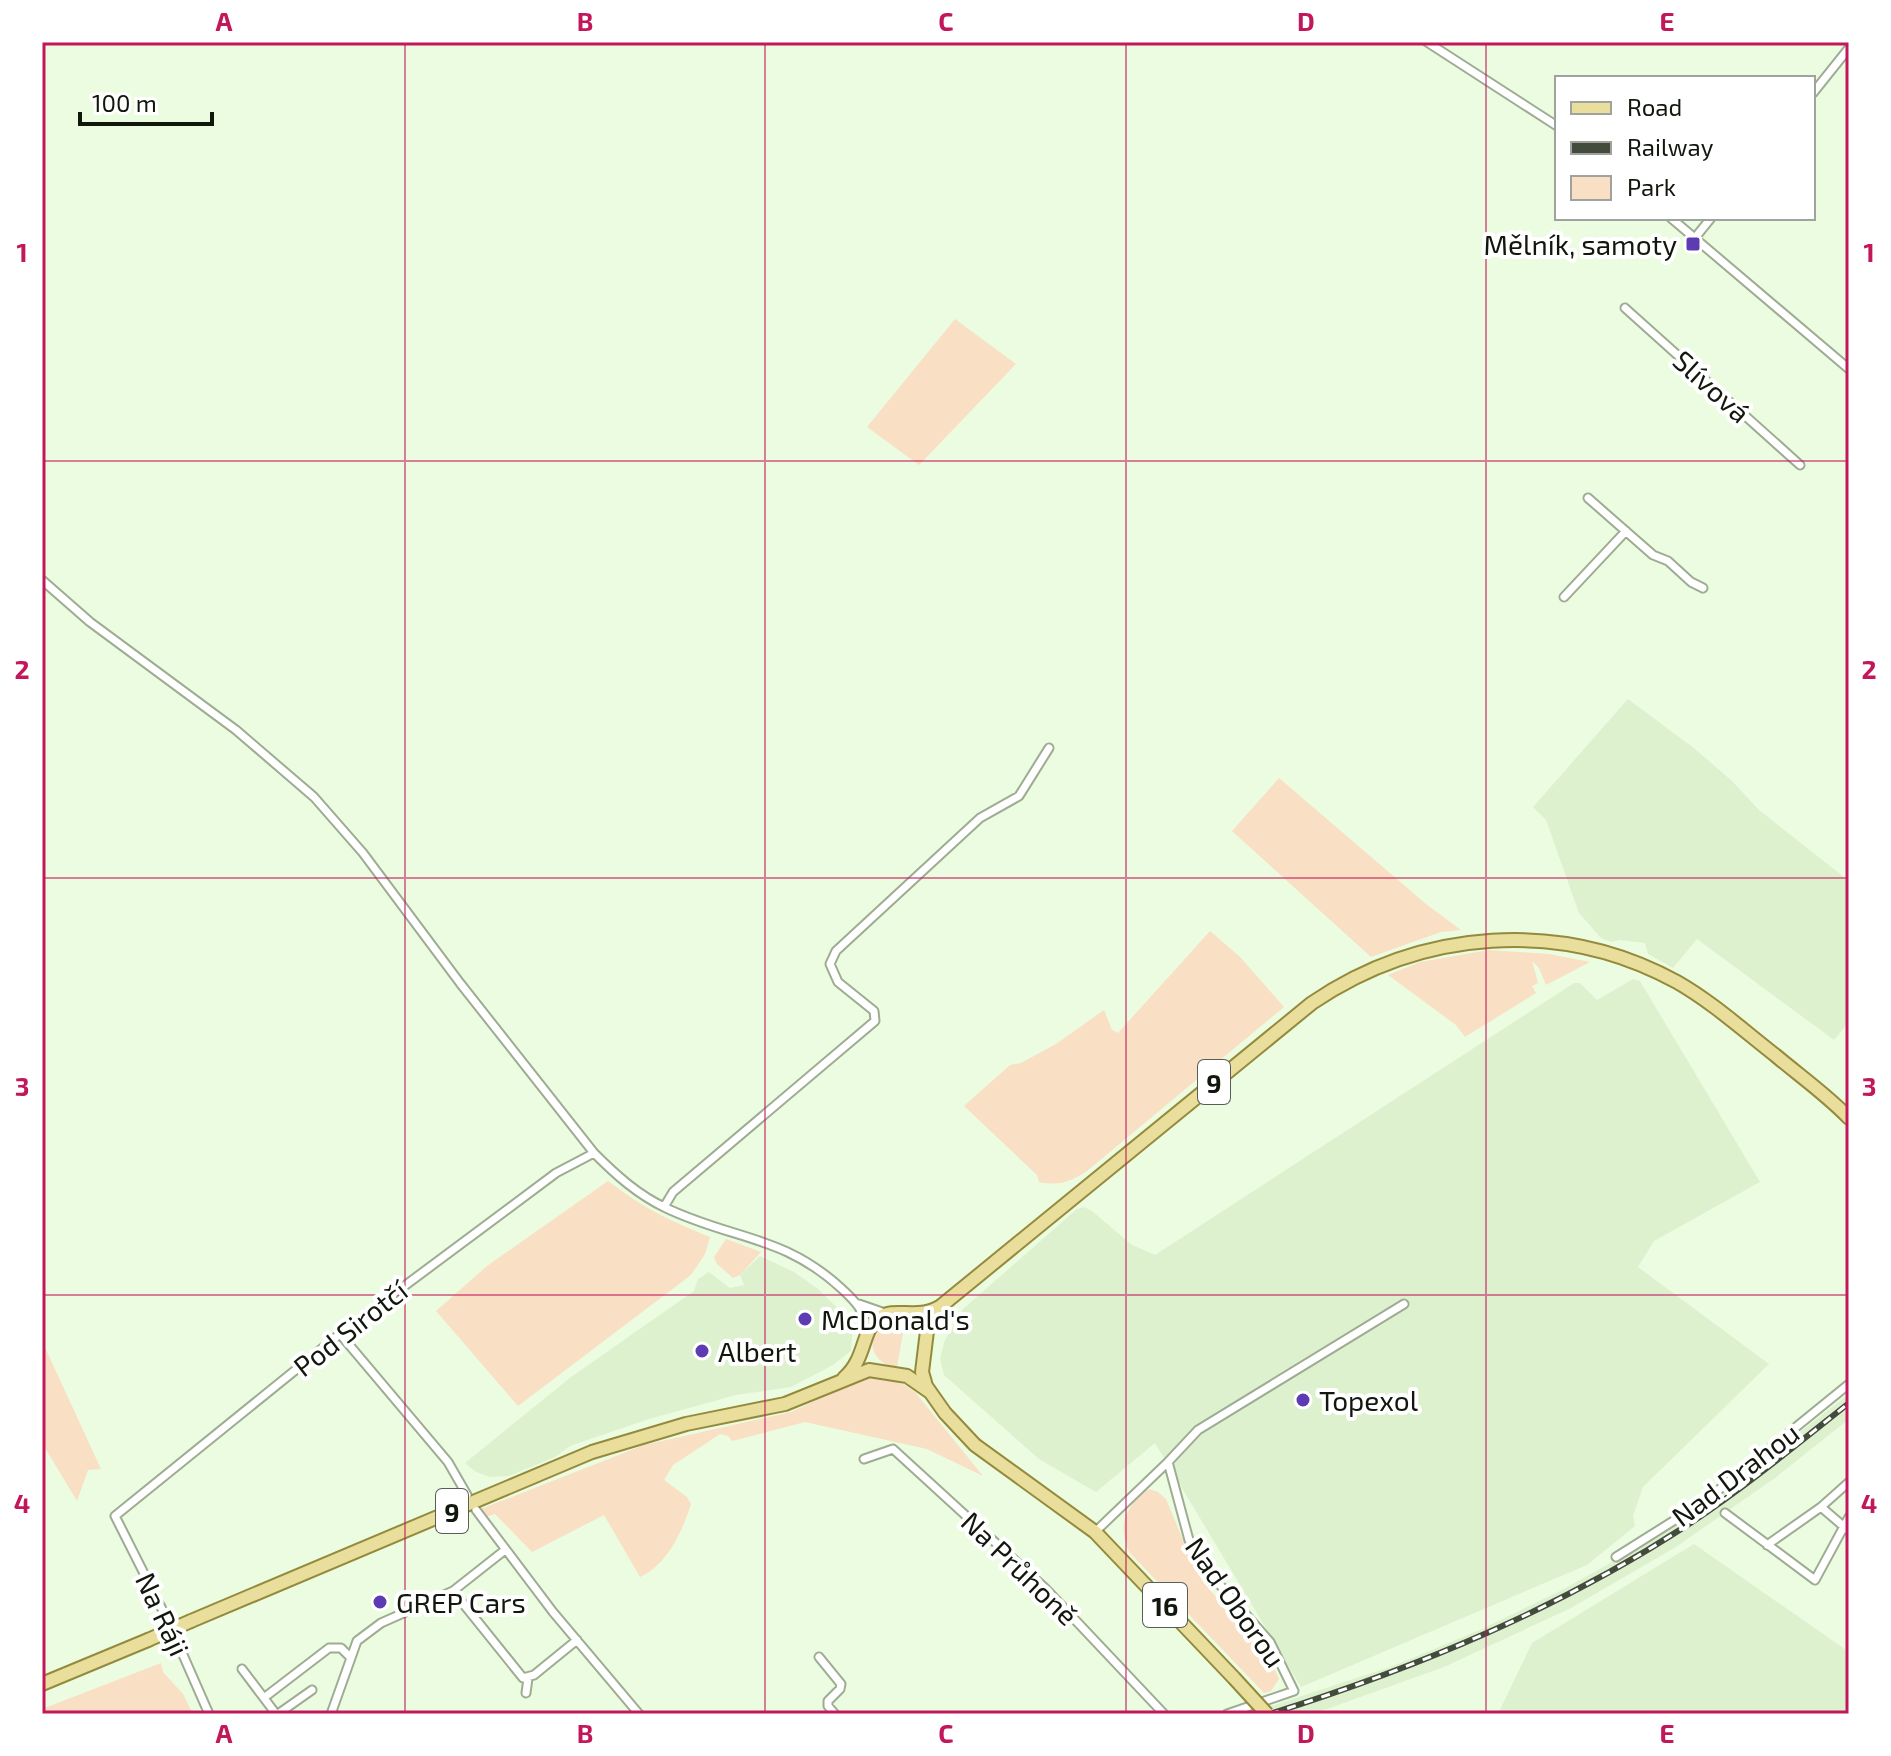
<svg xmlns="http://www.w3.org/2000/svg" width="1891" height="1756" font-family="'Exo 2',sans-serif">
	<style>
		.built { fill: #ddf1cf }
		.green { fill: #f9dfc4 }
		.lines { fill: none; stroke-linecap: round; stroke-linejoin: round }
		.street-casing { stroke: #9dac92; stroke-width: 11 }
		.primary-casing { stroke: #948a3e; stroke-width: 16 }
		.street { stroke: #fff; stroke-width: 7 }
		.primary { stroke: #e9de9b; stroke-width: 12 }
		.rail-casing { stroke: #434b3d; stroke-width: 6 }
		.rail { stroke: #fff; stroke-width: 3; stroke-dasharray: 9; stroke-linecap: butt }
		.primary-bridge-casing { stroke: #948a3e; stroke-width: 16; stroke-linecap: butt }
		.primary-bridge { stroke: #e9de9b; stroke-width: 12 }
		.grid { fill: none; stroke: #c2185b; stroke-width: 2; stroke-opacity: 0.55 }
		.poi-dot { fill: #5d3bb3; stroke: #fff; stroke-width: 3 }
		.labels { text-anchor: middle; dominant-baseline: central; stroke-width: 8; stroke-linejoin: round; paint-order: stroke }
		.shield { fill: #fff; stroke: #585d56; stroke-width: 2 }
		.shield-label { font-size: 26px; font-weight: bold; fill: #11170d }
		.poi-label { font-size: 28px; fill: #11170d; stroke: #fff; text-anchor: start }
		.street-label { font-size: 28px; fill: #11170d; stroke: #fff }
		.neatline { fill: none; stroke: #c2185b; stroke-width: 3 }
		.grid-label { font-size: 26px; text-anchor: middle; font-weight: bold; fill: #c2185b }
	</style>
	<rect width="100%" height="100%" fill="#ecfce0"/>
	<!-- built -->
	<path class="built" d="M1628,699L1695,749L1732,781L1759,810L1849,881V1022L1834,1040L1697,939L1673,968L1648,954L1645,943L1619,940L1611,942L1601,938L1579,913L1546,820L1533,807Z
		M1633,979L1640,981L1760,1182L1654,1241L1638,1267L1769,1364L1643,1487L1633,1516L1635,1526L1587,1565L1301,1687L1155,1443L1096,1492L1039,1459L944,1375L940,1358L945,1340L963,1309L1077,1209L1084,1207L1092,1211L1132,1245L1155,1255L1574,983H1580L1597,1000Z
		M760,1256L794,1272L818,1289L853,1323L851,1351L833,1365L791,1387L736,1395L649,1419L570,1446L555,1457L509,1476L490,1477L476,1472L465,1463L571,1377L694,1291L698,1279L709,1272L730,1288L744,1285L740,1275Z
		M1849,1394V1419L1775,1478L1676,1547L1571,1608L1444,1667L1313,1714H1247L1393,1666L1482,1629L1562,1590L1632,1551L1725,1490Z
		M1694,1544L1849,1652V1702L1844,1714H1498L1532,1643Z"/>
	<!-- green -->
	<path class="green" d="M955,319L1016,364L919,465L867,427Z
		M1279,778L1426,904L1461,930L1441,932L1371,957L1232,831Z
		M1210,931L1240,957L1284,1007L1087,1171C1070,1182 1059,1186 1039,1182L1037,1175L964,1106L1010,1065L1021,1063L1056,1044L1104,1010L1112,1030L1118,1033Z
		M1489,950L1549,954L1590,962L1546,985L1539,968L1532,961L1538,983L1532,986L1536,993L1465,1037L1456,1025L1388,975L1420,962Z
		M608,1181C645,1209 668,1220 710,1237L705,1254L691,1275L518,1406L436,1311L487,1266Z
		M726,1239L761,1252L740,1275L733,1278L717,1264L714,1257Z
		M895,1319L905,1321L897,1367C865,1364 864,1325 895,1319Z
		M42,1341L101,1469L88,1470L77,1501L42,1443Z
		M867,1377C886,1377 899,1380 915,1392L983,1476L927,1449L805,1422L732,1441L728,1436L720,1434L673,1465L664,1480L687,1497L691,1504C682,1532 667,1565 640,1577L604,1515L532,1552L495,1514L486,1517L481,1509L644,1445L791,1412Z
		M1149,1489L1158,1492L1166,1499L1183,1540L1201,1571V1579L1272,1664L1279,1679L1271,1691L1264,1693L1129,1552C1121,1531 1121,1520 1134,1502C1139,1495 1141,1492 1149,1489Z
		M161,1663L163,1672L183,1694L193,1714H42V1709Z"/>
	<g class="lines">
		<!-- street casing -->
		<g class="street-casing">
			<path id="street" d="M1427,42L1557,126
				M1813,93L1849,48
				M1671,218L1849,369
				M1694,239L1711,218
				M1625,308L1800,465
				M1588,498L1653,555L1668,561L1691,582L1703,588
				M42,580L90,622L236,730L314,797L363,853L460,983L594,1153C616,1175 638,1195 666,1208C733,1240 784,1235 842,1289C855,1301 865,1311 867,1330
				M1564,597L1626,531
				M664,1207L673,1192L875,1021L874,1011L838,982L830,964L836,951L980,818L1019,796L1049,748
				M859,1304L885,1313
				M340,1334L448,1462L467,1495
				M864,1459L893,1449L1045,1588L1164,1714
				M1821,1507L1849,1531
				M476,1510L553,1612L639,1714
				M1725,1513L1815,1580L1849,1517
				M1095,1532L1168,1462
				M1767,1545L1821,1507L1849,1482
				M1616,1557L1705,1501L1849,1384
				M453,1591L523,1678L534,1675L577,1640
				M819,1657L841,1684L840,1689L828,1701V1706L835,1714
				M242,1669L276,1714
				M526,1693L528,1678
				M265,1697L329,1648H341L350,1657
				M209,1714L169,1623L115,1516L340,1334L556,1173L594,1153
				M278,1714L312,1690
				M331,1714L357,1641L381,1623L453,1591L505,1550
				M1227,1714L1294,1691L1270,1642L1206,1569L1189,1540L1168,1462L1198,1430L1404,1304"/>
		</g>
		<!-- primary casing -->
		<g class="primary-casing">
			<path id="primary" d="M939,1308L927,1331L922,1372L926,1386L945,1413L975,1445L1095,1532L1234,1678
				M844,1378C867,1358 861,1330 879,1318C896,1306 917,1321 941,1306L1312,1003C1421,929 1561,918 1677,982C1712,1002 1743,1030 1775,1055C1800,1076 1827,1095 1849,1118
				M191,1621L592,1452L686,1424L785,1404L869,1370L907,1376L930,1392
				M42,1684L148,1640"/>
		</g>
		<!-- street -->
		<use href="#street" class="street"/>
		<!-- primary -->
		<use href="#primary" class="primary"/>
		<!-- rail casing -->
		<g class="rail-casing">
			<path id="rail" d="M1270,1714C1418,1667 1559,1609 1689,1524C1745,1487 1796,1445 1849,1403"/>
		</g>
		<!-- rail -->
		<use href="#rail" class="rail"/>
		<!-- primary-bridge casing -->
		<g class="primary-bridge-casing">
			<path id="primary-bridge" d="M148,1640L191,1621
				M1234,1678L1267,1714"/>
		</g>
		<!-- primary-bridge -->
		<use href="#primary-bridge" class="primary-bridge"/>
	</g>
	<!-- grid -->
	<path class="grid" d="M405,42V1714M765,42V1714M1126,42V1714M1486,42V1714M42,461H1849M42,878H1849M42,1295H1849"/>
	<!-- markers -->
	<g class="poi-dot">
		<rect x="1685" y="236" width="16" height="16" rx="4"/>
		<circle cx="805" cy="1319" r="8"/>
		<circle cx="702" cy="1351" r="8"/>
		<circle cx="1303" cy="1400" r="8"/>
		<circle cx="380" cy="1602" r="8"/>
	</g>
	<g class="labels">
		<!-- shield labels -->
		<g class="shield">
			<rect x="1198" y="1060" width="32" height="44" rx="6"/>
			<rect x="436" y="1489" width="32" height="44" rx="6"/>
			<rect x="1143" y="1583" width="44" height="44" rx="6"/>
		</g>
		<g class="shield-label">
			<text x="1214" y="1082">9</text>
			<text x="452" y="1511">9</text>
			<text x="1165" y="1605">16</text>
		</g>
		<!-- poi labels -->
		<g class="poi-label">
			<text x="1677" y="244" text-anchor="end">Mělník, samoty</text>
			<text x="821" y="1319">McDonald's</text>
			<text x="718" y="1351">Albert</text>
			<text x="1319" y="1400">Topexol</text>
			<text x="396" y="1602">GREP Cars</text>
		</g>
		<!-- street labels -->
		<g class="street-label">
			<text transform="translate(1712 386) rotate(42)">Slívová</text>
			<text transform="translate(350 1328) rotate(-38)">Pod Sirotčí</text>
			<text transform="translate(1735 1474) rotate(-37)">Nad Drahou</text>
			<text transform="translate(1020 1568) rotate(44)">Na Průhoně</text>
			<text transform="translate(1236 1602) rotate(55)">Nad Oborou</text>
			<text transform="translate(163 1614) rotate(65)">Na Ráji</text>
		</g>
	</g>
	<!-- border -->
	<rect width="1891" height="1756" fill="none" stroke="#ffffff" stroke-width="88"/>
	<!-- legend -->
	<rect x="1555" y="76" width="260" height="144" fill="#ffffff" stroke="#a0a29e" stroke-width="2"/>
	<rect x="1571" y="102" width="40" height="12" fill="#e9de9b" stroke="#a0a29e" stroke-width="2"/>
	<text x="1627" y="116" font-size="24" fill="#11170d">Road</text>
	<rect x="1571" y="142" width="40" height="12" fill="#434b3d" stroke="#a0a29e" stroke-width="2"/>
	<text x="1627" y="156" font-size="24" fill="#11170d">Railway</text>
	<rect x="1571" y="176" width="40" height="24" fill="#f9dfc4" stroke="#a0a29e" stroke-width="2"/>
	<text x="1627" y="196" font-size="24" fill="#11170d">Park</text>
	<!-- scale -->
	<path d="M80 112v12h132v-12" fill="none" stroke="#11170d" stroke-width="4"/>
	<text x="92" y="112" font-size="24" fill="#11170d" stroke="#ffffff" stroke-width="6" paint-order="stroke">100 m</text>
	<rect x="44" y="44" width="1803" height="1668" class="neatline"/>
	<g class="grid-label">
		<text x="224" y="31">A</text>
		<text x="585" y="31">B</text>
		<text x="946" y="31">C</text>
		<text x="1306" y="31">D</text>
		<text x="1667" y="31">E</text>
		<text x="22" y="262">1</text>
		<text x="1869" y="262">1</text>
		<text x="22" y="679">2</text>
		<text x="1869" y="679">2</text>
		<text x="22" y="1096">3</text>
		<text x="1869" y="1096">3</text>
		<text x="22" y="1513">4</text>
		<text x="1869" y="1513">4</text>
		<text x="224" y="1743">A</text>
		<text x="585" y="1743">B</text>
		<text x="946" y="1743">C</text>
		<text x="1306" y="1743">D</text>
		<text x="1667" y="1743">E</text>
	</g>
</svg>
